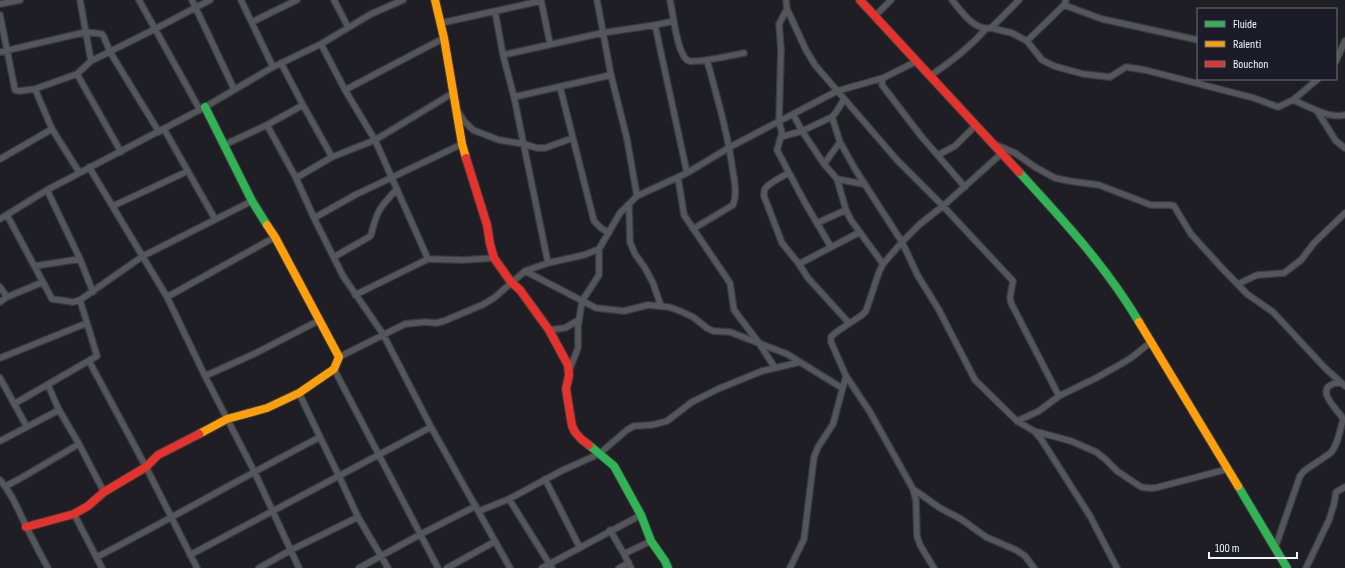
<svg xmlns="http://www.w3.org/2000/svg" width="1345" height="568" font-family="'Sofia Sans Condensed',sans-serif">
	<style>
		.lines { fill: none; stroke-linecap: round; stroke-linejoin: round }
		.street-casing { stroke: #3a3a40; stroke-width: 8 }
		.fast-casing { stroke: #3a3a40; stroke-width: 10 }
		.slow-casing { stroke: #3a3a40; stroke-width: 10 }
		.jam-casing { stroke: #3a3a40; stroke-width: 10 }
		.street { stroke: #55565a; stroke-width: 5.5 }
		.fast { stroke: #30b455; stroke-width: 8 }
		.slow { stroke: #ff9f0a; stroke-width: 8 }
		.jam { stroke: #e5322d; stroke-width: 8 }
	</style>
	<rect width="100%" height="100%" fill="#1e1e24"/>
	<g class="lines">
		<!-- street casing -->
		<g class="street-casing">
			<path id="street" d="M80,0L91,61
				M139,0L200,110
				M192,0L234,89
				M241,0L273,67
				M334,0L348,27
				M541,0L550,44
				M597,0L611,75L627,139L637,196
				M670,0C673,12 677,57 689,61C696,63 734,55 744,53
				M786,0L787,9L806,50L815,65L897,160L943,206L1013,281L1010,297L1011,303L1059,396
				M952,0C962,12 974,31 991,28L1019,0
				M0,4L20,0
				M1064,5L1102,19L1198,40
				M787,9L779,24L781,49L779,122L782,133L777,150L804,201L831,247
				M495,11L503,55L514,97L548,263
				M0,15L15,90L19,91L35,89L77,74L91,61L155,29L210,0
				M875,16L891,0
				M252,22L297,0
				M441,23L541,1
				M655,25L687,173
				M991,28L1012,33L1027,41L1042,60L1054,66L1083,74L1110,77L1126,67L1145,70L1254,98L1278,107L1293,100L1318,79
				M1027,41L1064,5L1066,0
				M321,44L345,90L375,140L428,259
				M0,52L86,32L102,34L104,37L110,52L159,132
				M503,55L602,33L655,25L674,21
				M917,61L883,78L882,85L921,136L965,187
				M1336,61L1345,41
				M281,63L303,105L332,157
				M77,74L121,152
				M930,76C951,62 969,48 986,29
				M560,87L594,221L601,228L609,233
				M35,89L52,129L79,172
				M345,90L444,38
				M514,97L611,75
				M844,99L837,111L832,117L840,142L855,169L902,242L918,276L939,310L975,380L1017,421L1034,431L1041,439L1090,516L1117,568
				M1293,100C1309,106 1327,119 1345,115
				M457,110L464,121L473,130L499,140L524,144L537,148H545L573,138
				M1317,111L1336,141L1345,148
				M793,114L802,131L824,164
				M267,125L296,178L314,218L343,276L383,334L431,427L510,568
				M164,129L215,219
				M781,137L802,131L832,117
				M840,142L824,164L837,179L846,210L851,220L883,264
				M994,144L1015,153L1035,167L1055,178L1069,181L1099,185L1151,205H1170L1174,206L1191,234L1220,266L1247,294L1273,312L1325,368L1345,386
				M224,145L267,125L303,105
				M938,155L955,146L976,125
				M0,159L52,129
				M89,167L167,297L205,376L254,471L299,568
				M789,173C783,176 768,184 765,189C764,191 764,194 764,196L782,243L799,264L808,278L849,323
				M678,177L684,215L730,283L734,310L759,343L775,368
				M296,178L332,157L375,140L453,93
				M837,179L863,184
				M47,190L80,259L93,292
				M629,204L630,242L635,254L645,268L653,283L661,306
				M113,206L188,171
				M7,215L52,299L73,302L80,300L143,256L252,201
				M314,218L355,195L462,144
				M0,219L47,190L205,107L273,67L321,44L371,14L403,0
				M817,223L846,210
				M693,229L733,205C737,195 735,183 733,172C728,134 717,97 707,60
				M334,257L369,237L371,235C377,210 380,207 397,189
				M799,264L860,232
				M35,266L80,259
				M525,271L596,308L624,311L648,305L669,307L680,311L693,317L707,328L713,331L730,332L787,354L842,388
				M1238,284L1257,275L1284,273L1301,260L1314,243L1345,213
				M0,287L7,297
				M355,295L428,259L463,260L494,258
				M167,297L275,237
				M0,302L7,297L43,282
				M549,330L565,328L579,320
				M339,357L405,324L425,322L436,323L444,321L482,305L494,298L525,271L548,263L584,255L599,249L620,213L637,196L687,173L730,147L837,91L883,78
				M0,358L87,323
				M89,361L146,467L197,568
				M334,369L438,568
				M569,371L578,348V327L582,301L599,275V249
				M205,376L256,353L320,320
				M0,378L27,427
				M48,385L59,410L79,444L104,492
				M299,393L320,437L339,476L358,517L388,568
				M14,404L97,356L80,300
				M1017,421L1039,411L1059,396L1096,378L1121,364L1131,358L1151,342
				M1034,431L1071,441L1096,452L1104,458L1117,471L1141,487L1148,488H1155L1228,469
				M0,441L59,410
				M545,479L580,548
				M0,480C12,493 18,510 26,526C33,540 40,554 48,568
				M6,486L21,478L79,444
				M913,489L940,508L961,519L986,537L1016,550L1025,556L1034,568
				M509,499L552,568
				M479,511L509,499L563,470L599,454L627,430L634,426L652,425L667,421L692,402L718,389L762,371L800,362
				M74,514L102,568
				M610,530L624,554L631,568
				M1275,548L1300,476L1304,471L1329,454C1337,449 1340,430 1343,420L1342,417C1338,411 1317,391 1331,385C1333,383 1337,383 1340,383
				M624,554L651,541
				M190,555L431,427
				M97,557C172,518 245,476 320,437
				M259,568L291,550L358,517
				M359,568L421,534L476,506
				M447,568L494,542
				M542,568L641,515
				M619,568L629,563
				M790,568L804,539L814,457L818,447L833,424L846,376
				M934,568L920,545L917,536L916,501L913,489L870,412L846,376L831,342V337L835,333L862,315L866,311L879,272L883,264L902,242L920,224L943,206L1002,153
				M1306,568L1329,520L1334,504L1336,492L1345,487"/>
		</g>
		<!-- fast casing -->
		<g class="fast-casing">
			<path id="fast" d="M205,107L252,201L267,225
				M1019,172C1062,219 1106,266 1139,322
				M589,445L614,466L641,515L651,541L665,561L668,568
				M1238,486L1287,568"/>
		</g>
		<!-- slow casing -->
		<g class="slow-casing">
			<path id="slow" d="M435,0L444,38L462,144L466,158
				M1139,322L1238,486
				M199,434L227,419L267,408L299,393L334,369L339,357L275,237L267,225"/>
		</g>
		<!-- jam casing -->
		<g class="jam-casing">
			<path id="jam" d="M860,0L1019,172
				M466,158L487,225L490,244L494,258L511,282L520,290L549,330L568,365L569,375L566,389L572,426L575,432L581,439L589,445
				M26,527L74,514L88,506L104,492L146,467L158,455L199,434"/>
		</g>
		<!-- street -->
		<use href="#street" class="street"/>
		<!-- fast -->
		<use href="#fast" class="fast"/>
		<!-- slow -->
		<use href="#slow" class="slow"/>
		<!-- jam -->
		<use href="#jam" class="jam"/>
	</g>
	<!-- legend -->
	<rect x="1197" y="8" width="140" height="72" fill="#1b1c27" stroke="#71727b"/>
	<rect x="1205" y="21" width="20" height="6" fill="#30b455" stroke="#71727b"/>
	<text x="1233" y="28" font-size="12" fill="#f2f3fa">Fluide</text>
	<rect x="1205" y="41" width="20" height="6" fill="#ff9f0a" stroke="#71727b"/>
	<text x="1233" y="48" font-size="12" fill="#f2f3fa">Ralenti</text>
	<rect x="1205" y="61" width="20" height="6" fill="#e5322d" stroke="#71727b"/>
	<text x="1233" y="68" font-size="12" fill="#f2f3fa">Bouchon</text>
	<!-- scale -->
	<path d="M1209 552v6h88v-6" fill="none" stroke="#f2f3fa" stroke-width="2"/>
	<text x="1215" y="552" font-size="12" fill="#f2f3fa" stroke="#1b1c27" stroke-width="3" paint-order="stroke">100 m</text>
</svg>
